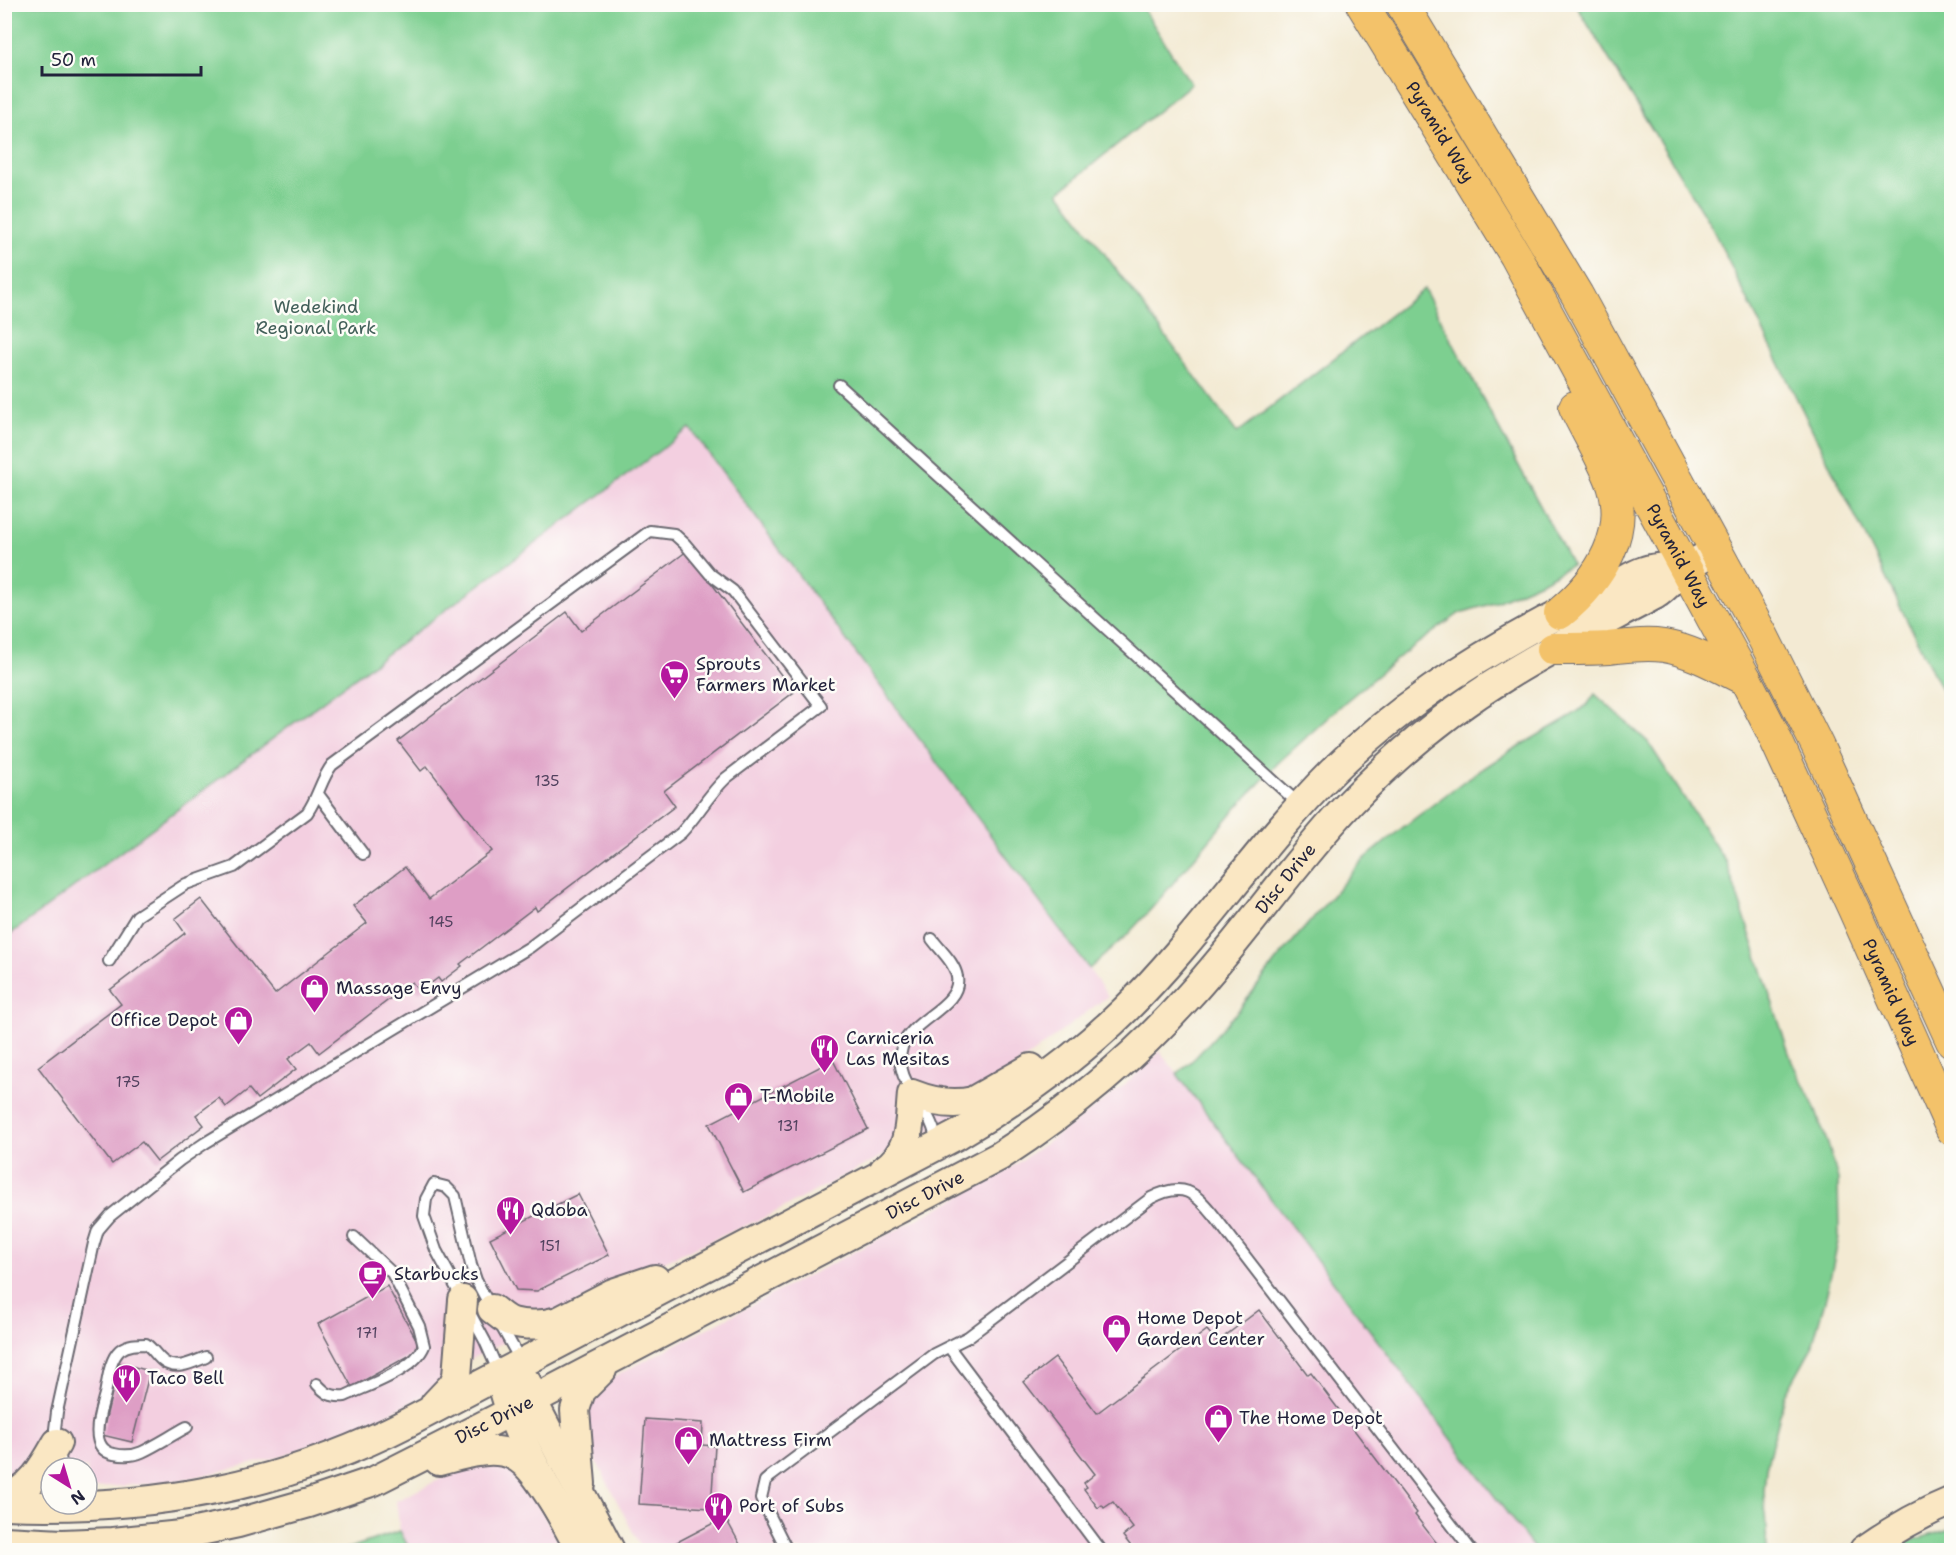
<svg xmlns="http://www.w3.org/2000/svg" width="1956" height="1555" font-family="'Shantell Sans',sans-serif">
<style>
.built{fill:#f3cfe0}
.green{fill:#7dcf90;stroke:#507866;stroke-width:1.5}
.building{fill:#de9ec5}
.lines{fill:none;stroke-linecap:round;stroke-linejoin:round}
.lane-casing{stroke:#6b6870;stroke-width:14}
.secondary-casing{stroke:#6b6870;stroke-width:32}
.primary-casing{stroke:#6b6870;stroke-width:34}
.lane{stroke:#fff;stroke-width:10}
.secondary{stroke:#fae7c3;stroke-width:28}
.primary{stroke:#f3c26a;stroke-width:32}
.labels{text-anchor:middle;stroke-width:5;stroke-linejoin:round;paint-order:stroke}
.number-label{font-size:15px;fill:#51415e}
.street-label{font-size:18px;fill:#22223b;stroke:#fdfcf7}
.park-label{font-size:18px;fill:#425f59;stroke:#fdfcf7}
.poi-label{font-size:18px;fill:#22223b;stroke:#fdfcf7;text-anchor:start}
</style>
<rect width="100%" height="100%" fill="#fdfcf7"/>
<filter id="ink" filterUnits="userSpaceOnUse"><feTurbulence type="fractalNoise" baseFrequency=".0167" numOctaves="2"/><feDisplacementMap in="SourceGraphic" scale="12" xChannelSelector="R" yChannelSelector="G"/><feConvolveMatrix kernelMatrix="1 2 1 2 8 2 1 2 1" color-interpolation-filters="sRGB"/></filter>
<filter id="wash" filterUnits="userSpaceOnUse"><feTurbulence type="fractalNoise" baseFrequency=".008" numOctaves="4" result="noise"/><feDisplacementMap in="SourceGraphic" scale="24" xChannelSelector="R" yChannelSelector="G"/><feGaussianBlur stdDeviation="1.35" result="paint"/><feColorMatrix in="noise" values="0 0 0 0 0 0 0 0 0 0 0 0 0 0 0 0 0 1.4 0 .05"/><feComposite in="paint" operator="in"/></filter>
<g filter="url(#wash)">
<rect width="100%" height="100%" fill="#f3ead3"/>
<path class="built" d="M 690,427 L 1044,906 L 1108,996 L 1024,1060 L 957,1117 L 766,1217 L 696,1247 L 614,1284 L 554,1315 L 451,1370 L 442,1386 L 371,1423 L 280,1457 L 179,1481 L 87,1489 L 87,1468 L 51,1468 L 51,1491 L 5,1489 L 5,938 Z
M 1160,1051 L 1535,1550 L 642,1550 L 588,1445 L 586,1400 L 598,1385 L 940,1207 L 1000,1175 L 1084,1116 L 1129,1081 Z
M 480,1459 L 521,1472 L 563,1550 L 411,1550 L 400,1531 L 396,1501 Z"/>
<path class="green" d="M 5,5 L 1141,5 L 1191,84 L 1059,192 L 1237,433 L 1424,289 L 1572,565 L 1541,582 L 1494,603 L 1460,613 L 1403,654 L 1345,702 L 1278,763 L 1233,812 L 1152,908 L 1127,935 L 1089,969 L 690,428 L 5,938 Z
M 1576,5 L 1951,5 L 1951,709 L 1711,226 Z
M 1595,694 L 1648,742 L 1727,864 L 1792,1062 L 1814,1106 L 1829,1147 L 1838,1179 L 1839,1237 L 1826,1297 L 1812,1347 L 1785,1395 L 1766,1468 L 1764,1491 L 1767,1550 L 1535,1550 L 1177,1074 L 1196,1057 L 1238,1011 L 1276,961 L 1362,861 L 1402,828 L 1464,781 L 1507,753 L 1571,716 L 1588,704 Z
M 1951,1529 L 1951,1550 L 1892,1550 L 1906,1542 Z
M 400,1531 L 410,1550 L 344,1550 Z"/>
<g id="blocks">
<path class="building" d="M 687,551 L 794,692 L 664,791 L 675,806 L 537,911 L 535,907 L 460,964 L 462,966 L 441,982 L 438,978 L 419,992 L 412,982 L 319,1053 L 311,1042 L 288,1059 L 296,1069 L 257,1099 L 249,1089 L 226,1107 L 219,1098 L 196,1115 L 204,1125 L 157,1161 L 142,1142 L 112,1164 L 38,1067 L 121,1004 L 110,990 L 185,933 L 175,919 L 201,899 L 275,994 L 367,923 L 353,906 L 405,867 L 429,899 L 492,851 L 427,766 L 421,771 L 398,741 L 567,612 L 581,631 Z
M 833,1060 L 868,1129 L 744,1192 L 709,1124 Z
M 578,1194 L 609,1255 L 537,1291 L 516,1290 L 490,1238 Z
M 387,1286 L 417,1341 L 416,1352 L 352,1387 L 318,1324 Z
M 1259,1310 L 1308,1375 L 1311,1373 L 1417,1513 L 1415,1515 L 1442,1550 L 1134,1550 L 1123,1536 L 1133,1528 L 1113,1502 L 1104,1508 L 1102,1505 L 1098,1508 L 1084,1489 L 1087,1487 L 1084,1483 L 1095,1474 L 1024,1382 L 1055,1358 L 1097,1413 L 1207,1330 L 1217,1342 Z
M 119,1363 L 150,1371 L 132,1442 L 102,1435 Z
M 645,1419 L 703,1423 L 702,1445 L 715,1446 L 711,1508 L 639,1504 Z
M 725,1517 L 743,1550 L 662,1550 Z"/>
</g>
</g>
<g filter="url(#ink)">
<use href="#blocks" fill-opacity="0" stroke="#6b6870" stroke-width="1.5"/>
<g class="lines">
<defs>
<path id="lane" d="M 839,385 L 1300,805
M 318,794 L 363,854
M 932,939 C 940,950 955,963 957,977 C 962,1006 911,1019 902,1047 C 891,1085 936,1108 936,1144
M 491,1308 L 476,1280 L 471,1265 L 455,1196 L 446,1187 L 434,1184 L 426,1199 L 424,1216 L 436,1250 L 485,1341 L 500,1375
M 500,1324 L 522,1363
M 949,1347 L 1101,1550
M 317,1384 C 326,1394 331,1397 345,1396 C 368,1385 414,1371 424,1346 L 419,1326 L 392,1273 L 354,1237
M 187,1427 C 172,1435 157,1445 142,1452 C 133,1456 123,1456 114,1454 C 87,1449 100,1412 105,1394 C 108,1381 109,1360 120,1350 C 128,1344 137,1344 146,1344 C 153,1349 157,1357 164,1362 C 177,1371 193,1362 206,1357
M 62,1468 L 55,1429 L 57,1412 L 94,1243 L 98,1230 L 110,1216 L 180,1160 L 205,1143 L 530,947 L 681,833 C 697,816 708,795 726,778 L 821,706 L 733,591 L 710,574 L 685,544 L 674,534 L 650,531 L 332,765 C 321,779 318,798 307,813 L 234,867 L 186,884 L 137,916 L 109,961
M 787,1550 L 761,1498 L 765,1481 L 771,1476 L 934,1354 L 968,1337 L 1151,1198 C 1183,1181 1195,1192 1215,1217 L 1471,1550"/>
<g id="secondary">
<path d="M 884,1170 C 912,1150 909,1124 912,1094 C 932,1102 952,1106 973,1101 L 1031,1068"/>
<path d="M 492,1309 C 498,1313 504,1320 512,1322 C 526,1326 545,1325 559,1321 L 613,1293 L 655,1279"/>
<path d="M 527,1383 L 532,1400 L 610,1550"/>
<path d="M 505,1394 C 520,1447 555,1501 580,1550"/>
<path d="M 435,1404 L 453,1385 L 457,1376 L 463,1300"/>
<path d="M 439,1461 C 513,1440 521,1449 560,1512"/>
<path d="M 581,1484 L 575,1410 L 581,1391 L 602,1370"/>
<path d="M 4,1498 C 31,1490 44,1466 57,1443"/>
<path d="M 4,1505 C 148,1511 280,1488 409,1422 L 959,1134 C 1019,1099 1075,1059 1125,1010 C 1200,936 1258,846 1332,772 C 1394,710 1467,663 1543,622 C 1567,610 1590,598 1614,586 C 1624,581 1634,574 1644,571 C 1656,566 1673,568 1686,567"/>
<path id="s1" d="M 4,1541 L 62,1544 L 113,1542 L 181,1535 L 238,1523 L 309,1503 L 374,1481 L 510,1412 L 1000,1156 C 1069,1111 1133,1059 1188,997 C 1245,935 1292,864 1350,803 C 1397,754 1450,710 1508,675 C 1556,645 1606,621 1655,595 C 1667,588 1675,575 1687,567 C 1696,561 1706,556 1716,551"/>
<path d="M 1864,1550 C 1891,1531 1920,1514 1952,1501"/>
</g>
<g id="primary">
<path id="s2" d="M 1362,4 L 1516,256 L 1746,680 L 1770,727 L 1854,909 L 1952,1129"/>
<path d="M 1402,4 L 1577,295 L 1763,637 L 1817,745 L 1952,1041"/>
<path d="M 1560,613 C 1600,580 1633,530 1610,477 C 1600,453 1586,430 1575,407"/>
<path d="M 1553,649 C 1571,649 1590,649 1609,648 C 1628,646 1645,643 1664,646 C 1693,651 1720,667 1746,680"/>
</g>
</defs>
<use href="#lane" class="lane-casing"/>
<use href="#secondary" class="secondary-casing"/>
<use href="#primary" class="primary-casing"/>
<use href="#lane" class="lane"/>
<use href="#secondary" class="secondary"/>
<use href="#primary" class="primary"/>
</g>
</g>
<defs>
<symbol id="supermarket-pin" viewBox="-11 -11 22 30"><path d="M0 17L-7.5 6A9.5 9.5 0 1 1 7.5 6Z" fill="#b5179e" stroke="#fdfcf7"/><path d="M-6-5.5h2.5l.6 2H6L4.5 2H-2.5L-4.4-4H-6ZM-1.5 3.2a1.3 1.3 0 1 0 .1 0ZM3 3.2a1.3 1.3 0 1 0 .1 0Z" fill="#fff"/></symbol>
<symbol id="shop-pin" viewBox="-11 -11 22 30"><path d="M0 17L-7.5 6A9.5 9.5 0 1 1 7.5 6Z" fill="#b5179e" stroke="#fdfcf7"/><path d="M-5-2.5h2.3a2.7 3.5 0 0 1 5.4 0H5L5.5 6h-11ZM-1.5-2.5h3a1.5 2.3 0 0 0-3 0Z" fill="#fff"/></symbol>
<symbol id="restaurant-pin" viewBox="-11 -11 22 30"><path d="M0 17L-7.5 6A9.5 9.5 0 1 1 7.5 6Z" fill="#b5179e" stroke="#fdfcf7"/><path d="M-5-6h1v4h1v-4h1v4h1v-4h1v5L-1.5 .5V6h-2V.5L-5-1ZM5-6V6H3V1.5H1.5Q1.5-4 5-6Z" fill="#fff"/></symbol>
<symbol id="cafe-pin" viewBox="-11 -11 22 30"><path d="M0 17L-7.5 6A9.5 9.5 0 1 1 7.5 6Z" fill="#b5179e" stroke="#fdfcf7"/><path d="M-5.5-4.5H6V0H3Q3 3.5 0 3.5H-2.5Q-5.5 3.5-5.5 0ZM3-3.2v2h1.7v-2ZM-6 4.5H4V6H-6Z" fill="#fff"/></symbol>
</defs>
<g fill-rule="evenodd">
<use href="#supermarket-pin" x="658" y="658" width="33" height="45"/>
<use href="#shop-pin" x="298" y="972" width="33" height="45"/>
<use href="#shop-pin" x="222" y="1004" width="33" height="45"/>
<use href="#restaurant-pin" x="808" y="1032" width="33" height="45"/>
<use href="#shop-pin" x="722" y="1080" width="33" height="45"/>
<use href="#restaurant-pin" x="494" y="1194" width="33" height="45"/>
<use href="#cafe-pin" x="356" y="1258" width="33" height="45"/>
<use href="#shop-pin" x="1100" y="1312" width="33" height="45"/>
<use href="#restaurant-pin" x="110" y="1362" width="33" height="45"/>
<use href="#shop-pin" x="1202" y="1402" width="33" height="45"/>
<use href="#shop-pin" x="672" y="1424" width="33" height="45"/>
<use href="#restaurant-pin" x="702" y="1490" width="33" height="45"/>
</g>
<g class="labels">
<g class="number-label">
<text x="547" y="786">135</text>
<text x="441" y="927">145</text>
<text x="128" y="1087">175</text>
<text x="788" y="1131">131</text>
<text x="550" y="1251">151</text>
<text x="367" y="1338">171</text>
</g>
<g class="street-label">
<text dy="6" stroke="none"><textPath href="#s2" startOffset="150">Pyramid Way</textPath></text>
<text dy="6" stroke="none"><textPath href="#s2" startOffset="636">Pyramid Way</textPath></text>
<text dy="6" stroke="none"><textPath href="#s1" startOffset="1484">Disc Drive</textPath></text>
<text dy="6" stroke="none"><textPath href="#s2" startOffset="1122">Pyramid Way</textPath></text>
<text dy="6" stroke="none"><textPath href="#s1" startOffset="999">Disc Drive</textPath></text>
<text dy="6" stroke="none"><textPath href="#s1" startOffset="513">Disc Drive</textPath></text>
</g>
<g class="park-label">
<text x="316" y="313">Wedekind<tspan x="316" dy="21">Regional Park</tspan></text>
</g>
<g class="poi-label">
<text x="696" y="670">Sprouts<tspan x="696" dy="21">Farmers Market</tspan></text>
<text x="336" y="994">Massage Envy</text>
<text x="218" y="1026" text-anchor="end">Office Depot</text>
<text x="846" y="1044">Carniceria<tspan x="846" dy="21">Las Mesitas</tspan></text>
<text x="760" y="1102">T-Mobile</text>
<text x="531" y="1216">Qdoba</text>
<text x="394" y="1280">Starbucks</text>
<text x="1137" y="1324">Home Depot<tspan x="1137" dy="21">Garden Center</tspan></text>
<text x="147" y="1384">Taco Bell</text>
<text x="1239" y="1424">The Home Depot</text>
<text x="709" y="1446">Mattress Firm</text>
<text x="739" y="1512">Port of Subs</text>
</g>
</g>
<rect width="1956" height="1555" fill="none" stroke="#fdfcf7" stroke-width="24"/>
<g transform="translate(69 1486) rotate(143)"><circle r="28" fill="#fdfcf7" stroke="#a5a5ac" stroke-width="1.5"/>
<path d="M0-4.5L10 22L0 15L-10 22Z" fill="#b5179e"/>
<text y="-9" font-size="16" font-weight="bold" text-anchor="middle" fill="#22223b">N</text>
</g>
<path d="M42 66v9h159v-9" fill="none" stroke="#22223b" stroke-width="3"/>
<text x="51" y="66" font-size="18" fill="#22223b" stroke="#fdfcf7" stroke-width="4.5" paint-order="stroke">50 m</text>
</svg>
